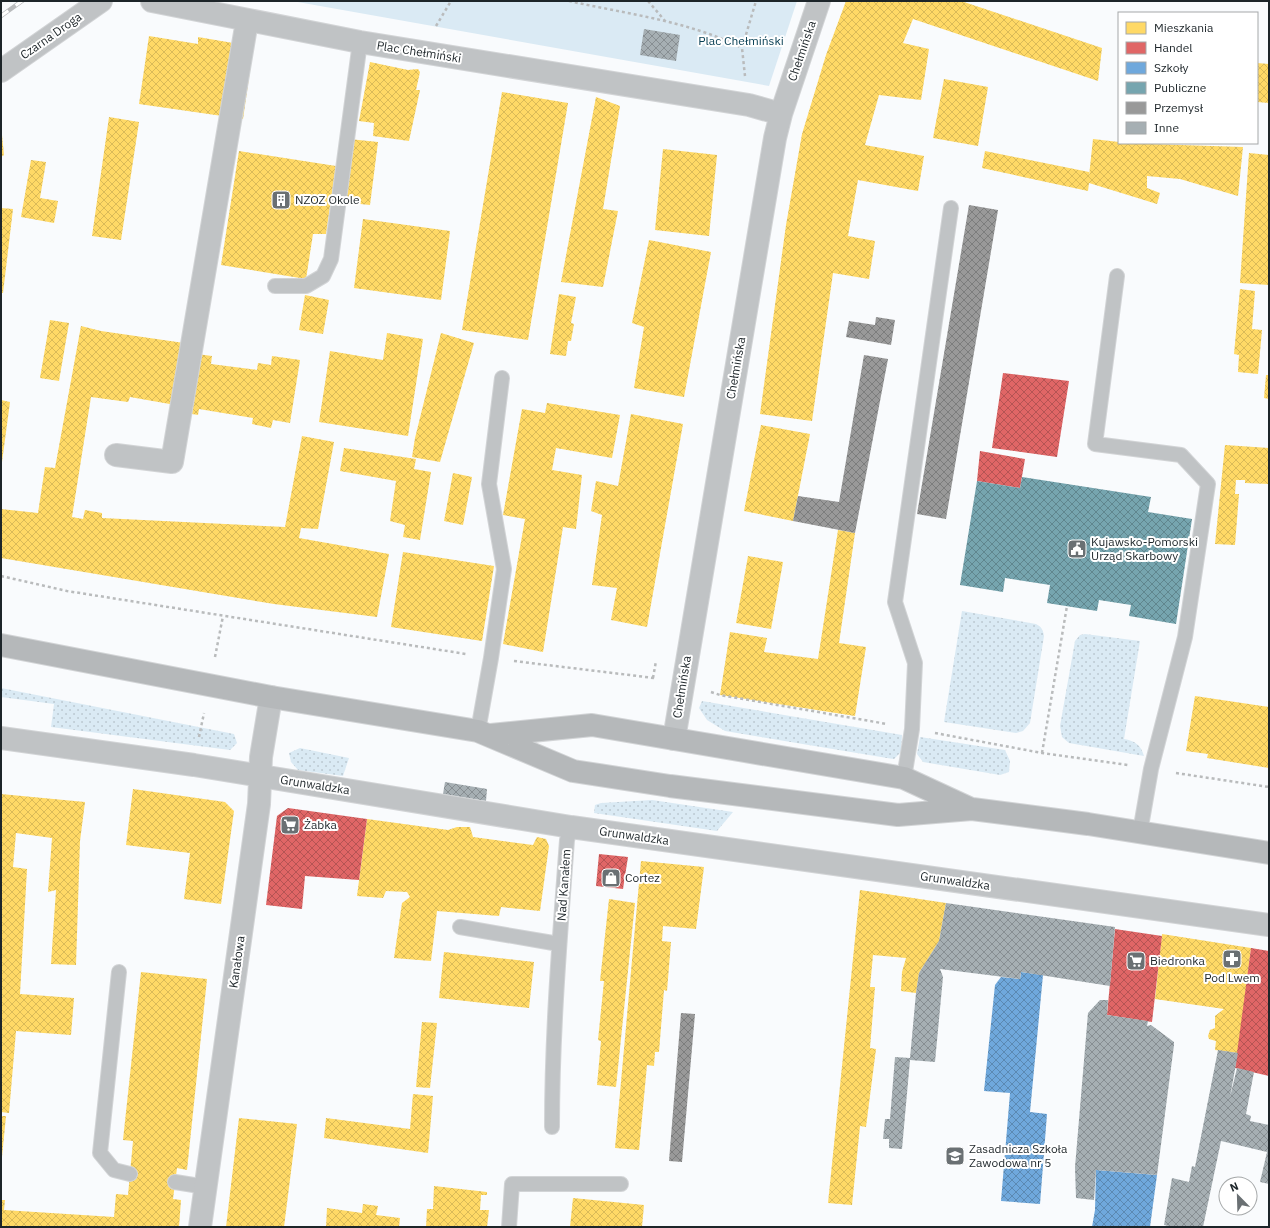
<svg xmlns="http://www.w3.org/2000/svg" width="1270" height="1228" font-family="'IBM Plex Sans',sans-serif">
<style>
.grass{fill:url(#grass-dots)}
.park{fill:#daeaf4}
.homes{fill:url(#homes-cross-hatch)}
.shops{fill:url(#shops-cross-hatch)}
.schools{fill:url(#schools-cross-hatch)}
.public{fill:url(#public-cross-hatch)}
.industry{fill:url(#industry-cross-hatch)}
.building{fill:url(#building-cross-hatch)}
.lines{fill:none;stroke-linecap:round;stroke-linejoin:round}
.service-casing{stroke:#d2d4d6;stroke-width:16}
.minor-casing{stroke:#d2d4d6;stroke-width:24}
.secondary-casing{stroke:#d2d4d6;stroke-width:24}
.path{stroke:#b9bbbc;stroke-width:2.5;stroke-dasharray:3 3;stroke-linecap:butt}
.service{stroke:#c0c3c5;stroke-width:14}
.minor{stroke:#c0c3c5;stroke-width:22}
.secondary{stroke:#b5b8ba;stroke-width:22}
.rail-casing{stroke:#b9bbbd;stroke-width:4.5}
.rail{stroke:#fff;stroke-width:3;stroke-dasharray:9;stroke-linecap:butt}
.labels{text-anchor:middle;stroke-width:4;stroke-linejoin:round;paint-order:stroke}
.street-label{font-size:12px;fill:#1d2529;stroke:#fff}
.park-label{font-size:12px;fill:#094055;stroke:#fff}
.poi-label{font-size:12px;fill:#1d2529;stroke:#fff;text-anchor:start}
</style>
<defs>
<pattern id="grass-dots" width="8" height="8" patternUnits="userSpaceOnUse"><rect width="8" height="8" fill="#daeaf4"/><path d="M2 2h.1M6 6h.1" fill="none" stroke="#bbc9d1" stroke-width="1.8" stroke-linecap="round"/></pattern>
<pattern id="homes-cross-hatch" width="8" height="8" patternUnits="userSpaceOnUse"><rect width="8" height="8" fill="#ffd966"/><path d="M0 0l8 8M0 8l8-8" fill="none" stroke="#daba58"/></pattern>
<pattern id="shops-cross-hatch" width="8" height="8" patternUnits="userSpaceOnUse"><rect width="8" height="8" fill="#e06666"/><path d="M0 0l8 8M0 8l8-8" fill="none" stroke="#b55454"/></pattern>
<pattern id="schools-cross-hatch" width="8" height="8" patternUnits="userSpaceOnUse"><rect width="8" height="8" fill="#6fa8dc"/><path d="M0 0l8 8M0 8l8-8" fill="none" stroke="#5b89b2"/></pattern>
<pattern id="public-cross-hatch" width="8" height="8" patternUnits="userSpaceOnUse"><rect width="8" height="8" fill="#76a5af"/><path d="M0 0l8 8M0 8l8-8" fill="none" stroke="#60868e"/></pattern>
<pattern id="industry-cross-hatch" width="8" height="8" patternUnits="userSpaceOnUse"><rect width="8" height="8" fill="#999"/><path d="M0 0l8 8M0 8l8-8" fill="none" stroke="#7c7d7d"/></pattern>
<pattern id="building-cross-hatch" width="8" height="8" patternUnits="userSpaceOnUse"><rect width="8" height="8" fill="#a6afb3"/><path d="M0 0l8 8M0 8l8-8" fill="none" stroke="#878e92"/></pattern>
</defs>
<rect width="100%" height="100%" fill="#f9fbfd"/>
<path class="grass" d="M 962,611 L 1036,624 C 1042,627 1043,630 1044,636 L 1030,723 L 1023,731 L 1016,733 L 944,722 Z
M 1085,634 L 1140,641 L 1124,739 C 1135,741 1141,745 1144,756 L 1069,743 L 1062,737 L 1060,726 L 1075,641 L 1080,635 Z
M 1,688 L 234,734 L 237,743 L 230,750 L 51,727 L 54,704 L 1,697 Z
M 702,701 L 902,735 L 901,752 L 894,759 L 887,758 L 725,731 L 707,720 L 699,708 Z
M 920,737 L 1005,750 L 1010,761 L 1009,772 L 1000,775 L 923,762 L 917,754 Z
M 300,748 L 349,758 L 343,776 L 298,770 L 291,762 L 289,753 Z
M 652,800 L 733,812 L 717,831 L 594,813 L 595,805 L 601,803 Z"/>
<path class="park" d="M 292,1 L 797,1 L 769,86 Z"/>
<path class="homes" d="M 846,1 L 961,1 L 1102,48 L 1098,81 L 913,19 L 903,43 L 929,49 L 921,100 L 879,95 L 865,145 L 924,156 L 918,191 L 858,180 L 848,236 L 875,241 L 869,279 L 833,273 L 812,421 L 760,414 L 786,225 L 802,134 L 826,55 Z
M 149,36 L 198,44 L 198,37 L 233,43 L 229,60 L 251,64 L 243,119 L 139,104 Z
M 370,62 L 408,70 L 418,69 L 420,72 L 416,90 L 420,90 L 409,141 L 373,136 L 374,123 L 359,121 Z
M 1257,63 L 1269,64 L 1269,103 L 1257,102 Z
M 944,79 L 988,87 L 978,146 L 933,138 Z
M 502,92 L 568,103 L 528,340 L 462,330 Z
M 596,97 L 620,106 L 603,209 L 618,211 L 603,287 L 561,282 Z
M 109,117 L 139,122 L 121,240 L 92,236 Z
M 1,125 L 4,155 L 1,157 Z
M 349,139 L 378,142 L 370,205 L 341,202 Z
M 1093,139 L 1119,142 L 1119,143 L 1243,147 L 1238,196 L 1180,179 L 1147,176 L 1147,188 L 1160,193 L 1157,204 L 1089,183 L 1088,191 L 982,168 L 985,151 L 1089,172 L 1089,176 Z
M 663,149 L 717,155 L 709,236 L 655,230 Z
M 239,151 L 336,166 L 326,234 L 313,234 L 306,279 L 221,265 Z
M 1249,153 L 1269,155 L 1269,285 L 1240,283 Z
M 31,160 L 46,162 L 40,198 L 58,201 L 54,223 L 21,217 Z
M 1,208 L 13,209 L 3,293 L 1,293 Z
M 363,219 L 450,231 L 441,300 L 354,288 Z
M 649,240 L 711,252 L 684,397 L 634,388 L 644,327 L 632,323 Z
M 1240,289 L 1255,291 L 1252,329 L 1262,330 L 1258,374 L 1238,372 L 1239,355 L 1234,354 Z
M 559,294 L 576,297 L 571,323 L 574,324 L 571,341 L 568,341 L 566,356 L 550,354 Z
M 305,295 L 329,300 L 323,334 L 299,330 Z
M 50,320 L 69,323 L 59,381 L 40,378 Z
M 81,326 L 101,331 L 198,345 L 197,354 L 212,356 L 211,364 L 257,370 L 258,363 L 271,365 L 272,356 L 300,360 L 290,423 L 273,420 L 271,428 L 252,424 L 253,418 L 199,409 L 198,415 L 180,412 L 181,406 L 130,397 L 128,402 L 91,397 L 72,517 L 83,519 L 85,510 L 102,513 L 102,518 L 285,527 L 302,436 L 334,442 L 318,529 L 301,528 L 299,538 L 389,554 L 377,617 L 274,604 L 1,558 L 1,509 L 38,513 L 45,467 L 55,468 Z
M 387,333 L 423,339 L 408,436 L 319,422 L 330,351 L 383,360 Z
M 441,333 L 474,343 L 440,462 L 412,457 L 415,438 Z
M 1266,375 L 1269,375 L 1269,399 L 1264,398 Z
M 1,400 L 10,402 L 2,462 L 1,461 Z
M 547,403 L 620,415 L 612,458 L 556,448 L 552,470 L 582,475 L 576,529 L 563,527 L 543,652 L 503,644 L 525,519 L 503,515 L 522,409 L 545,413 Z
M 631,414 L 683,424 L 647,627 L 611,620 L 617,588 L 592,585 L 602,515 L 591,511 L 596,481 L 618,486 Z
M 761,425 L 810,434 L 793,521 L 744,511 Z
M 1225,445 L 1269,448 L 1269,484 L 1245,483 L 1245,480 L 1236,480 L 1235,494 L 1239,494 L 1235,545 L 1215,544 Z
M 344,448 L 416,459 L 414,469 L 431,472 L 420,540 L 403,537 L 405,525 L 390,521 L 396,481 L 340,471 Z
M 453,473 L 472,477 L 463,525 L 444,521 Z
M 838,530 L 855,533 L 839,643 L 866,647 L 855,716 L 720,695 L 730,632 L 767,638 L 764,652 L 818,659 Z
M 403,552 L 494,566 L 482,641 L 391,627 Z
M 748,556 L 783,562 L 771,629 L 736,623 Z
M 1195,696 L 1269,707 L 1269,768 L 1207,758 L 1208,754 L 1186,751 Z
M 133,789 L 225,802 L 234,811 L 221,904 L 184,899 L 190,853 L 126,845 Z
M 1,794 L 85,802 L 80,841 L 76,965 L 51,964 L 56,890 L 48,892 L 52,838 L 16,833 L 13,867 L 27,869 L 20,994 L 74,998 L 71,1035 L 16,1031 L 9,1113 L 1,1112 Z
M 367,819 L 448,830 L 457,827 L 470,827 L 473,837 L 533,845 L 537,837 L 546,839 L 549,846 L 540,911 L 501,907 L 499,916 L 437,911 L 431,961 L 394,958 L 402,903 L 410,897 L 407,892 L 386,891 L 383,898 L 357,896 Z
M 641,861 L 704,867 L 696,929 L 663,926 L 662,941 L 671,942 L 667,991 L 664,990 L 659,1052 L 655,1052 L 654,1066 L 647,1065 L 639,1150 L 615,1148 Z
M 860,890 L 946,903 L 939,941 L 919,973 L 916,993 L 901,991 L 902,972 L 906,958 L 873,955 L 870,987 L 875,987 L 870,1048 L 876,1049 L 866,1127 L 860,1126 L 852,1205 L 828,1203 Z
M 609,899 L 635,903 L 616,1087 L 597,1085 L 601,1041 L 598,1040 L 604,981 L 600,981 Z
M 1162,934 L 1251,948 L 1238,1053 L 1215,1050 L 1216,1041 L 1209,1039 L 1208,1036 L 1210,1030 L 1215,1028 L 1215,1016 L 1224,1009 L 1155,999 Z
M 444,952 L 534,962 L 529,1008 L 439,998 Z
M 141,972 L 207,979 L 187,1170 L 177,1168 L 173,1199 L 181,1200 L 179,1227 L 1,1227 L 1,1200 L 5,1200 L 4,1210 L 114,1217 L 116,1194 L 128,1195 L 133,1141 L 123,1140 Z
M 422,1022 L 437,1023 L 430,1088 L 416,1087 Z
M 413,1094 L 433,1096 L 428,1153 L 324,1138 L 326,1118 L 410,1129 Z
M 1,1116 L 6,1116 L 2,1157 L 1,1157 Z
M 239,1118 L 297,1124 L 284,1227 L 226,1227 Z
M 434,1186 L 487,1192 L 487,1195 L 481,1195 L 480,1210 L 489,1210 L 487,1227 L 426,1227 L 427,1209 L 433,1209 Z
M 573,1198 L 644,1205 L 642,1227 L 570,1227 Z
M 363,1204 L 378,1206 L 376,1215 L 400,1218 L 399,1227 L 326,1227 L 327,1208 L 362,1213 Z"/>
<path class="shops" d="M 1003,373 L 1069,381 L 1057,457 L 992,448 Z
M 980,451 L 1025,459 L 1020,488 L 977,481 Z
M 288,808 L 367,819 L 359,880 L 305,876 L 302,909 L 266,905 L 277,816 Z
M 599,854 L 628,857 L 623,889 L 596,886 Z
M 1115,929 L 1162,936 L 1152,1022 L 1107,1015 Z
M 1251,948 L 1269,951 L 1269,1076 L 1235,1068 Z"/>
<path class="schools" d="M 1021,972 L 1043,975 L 1030,1112 L 1047,1114 L 1040,1204 L 1001,1201 L 1010,1093 L 984,1091 L 995,985 L 1001,977 L 1020,979 Z
M 1096,1170 L 1157,1175 L 1150,1227 L 1092,1227 L 1095,1210 Z"/>
<path class="public" d="M 1022,477 L 1151,497 L 1148,512 L 1192,519 L 1176,624 L 1129,616 L 1131,605 L 1099,600 L 1097,611 L 1047,603 L 1050,585 L 1005,578 L 1003,592 L 960,585 L 977,481 L 1020,488 Z"/>
<path class="industry" d="M 969,205 L 998,210 L 946,519 L 917,514 Z
M 876,317 L 895,320 L 891,345 L 846,337 L 849,321 L 875,325 Z
M 864,355 L 888,359 L 855,533 L 793,521 L 798,496 L 839,502 Z
M 681,1013 L 695,1014 L 682,1162 L 669,1161 Z"/>
<path class="building" d="M 644,29 L 680,35 L 676,61 L 640,55 Z
M 445,782 L 487,789 L 486,801 L 443,794 Z
M 946,903 L 1115,927 L 1110,986 L 1021,972 L 1020,979 L 940,969 L 943,977 L 935,1062 L 910,1060 L 902,1149 L 889,1148 L 889,1139 L 883,1139 L 885,1119 L 890,1119 L 895,1057 L 910,1058 L 916,993 L 919,973 L 939,941 Z
M 1100,1000 L 1108,1000 L 1107,1015 L 1148,1021 L 1147,1026 L 1151,1025 L 1174,1042 L 1174,1045 L 1157,1175 L 1096,1170 L 1094,1200 L 1076,1198 L 1075,1167 L 1088,1013 Z
M 1218,1050 L 1238,1053 L 1230,1097 L 1237,1068 L 1254,1072 L 1246,1114 L 1251,1116 L 1250,1121 L 1269,1125 L 1269,1184 L 1260,1182 L 1267,1152 L 1221,1141 L 1203,1227 L 1173,1227 L 1164,1225 L 1172,1178 L 1189,1182 L 1192,1166 L 1195,1167 Z"/>
<g class="lines">
<defs>
<path id="service" d="M 1117,276 L 1095,444 L 1181,455 L 1208,484 L 1185,637 L 1151,769 L 1140,832
M 275,286 L 306,286 L 323,276 L 331,259 L 360,42
M 478,731 L 491,658 L 504,569 L 489,484 L 502,378
M 904,778 L 912,729 L 915,663 L 895,602 L 951,208
M 460,927 L 559,944
M 119,972 L 100,1153 L 114,1170 L 130,1174
M 552,1127 C 552,1031 560,936 567,840 L 571,827
M 175,1182 L 206,1187
M 509,1227 L 512,1184 L 621,1184"/>
<path id="minor" d="M 152,1 L 360,42 L 749,105 L 781,114
M 1,71 L 101,1
M 116,455 L 172,462 L 247,21
M 1,738 L 194,765 L 571,827 L 1269,925
M 674,739 L 775,138 L 781,114 L 819,1
M 200,1227 L 259,804 L 261,757 L 271,697"/>
<path id="secondary" d="M 1,645 L 271,697 L 478,731 L 573,771 L 670,786 L 898,815 L 972,809 L 1088,824 L 1269,853
M 491,735 L 592,725 L 904,778 L 971,809"/>
</defs>
<use href="#service" class="service-casing"/>
<use href="#minor" class="minor-casing"/>
<use href="#secondary" class="secondary-casing"/>
<path class="path" d="M 569,1 C 627,14 689,21 742,48
M 648,1 L 666,22
M 436,26 L 451,1
M 745,76 L 742,48 L 756,1
M 1,576 L 67,591 L 466,654
M 215,657 L 223,616
M 514,661 L 654,678
M 653,678 L 656,661
M 711,692 L 720,695 L 887,724
M 935,733 L 1042,753 L 1128,765
M 199,737 L 204,713
M 1042,753 L 1067,606
M 1176,773 L 1269,787"/>
<use href="#service" class="service"/>
<use href="#minor" class="minor"/>
<use href="#secondary" class="secondary"/>
<defs>
<path id="rail" d="M 1,16 L 22,1"/>
</defs>
<use href="#rail" class="rail-casing"/>
<use href="#rail" class="rail"/>
</g>
<defs>
<symbol id="building-square" viewBox="-11 -11 22 22"><rect x="-9" y="-9" width="18" height="18" rx="4" fill="#6a7073" stroke="#fff"/><path d="M-4-6H4V6H1V3H-1V6H-4ZM-2.5-4.3h1.7v1.8h-1.7ZM.8-4.3h1.7v1.8H.8ZM-2.5-1h1.7V.8h-1.7ZM.8-1h1.7V.8H.8Z" fill="#fff"/></symbol>
<symbol id="civic-square" viewBox="-11 -11 22 22"><rect x="-9" y="-9" width="18" height="18" rx="4" fill="#6a7073" stroke="#fff"/><path d="M-.6-6.5H3V-4.5H.6V-3L4-1V1h2V6H-6V1h2V-1L-.6-3ZM-1.2 2.5V6h2.4V2.5Z" fill="#fff"/></symbol>
<symbol id="supermarket-square" viewBox="-11 -11 22 22"><rect x="-9" y="-9" width="18" height="18" rx="4" fill="#6a7073" stroke="#fff"/><path d="M-6-5.5h2.5l.6 2H6L4.5 2H-2.5L-4.4-4H-6ZM-1.5 3.2a1.3 1.3 0 1 0 .1 0ZM3 3.2a1.3 1.3 0 1 0 .1 0Z" fill="#fff"/></symbol>
<symbol id="shop-square" viewBox="-11 -11 22 22"><rect x="-9" y="-9" width="18" height="18" rx="4" fill="#6a7073" stroke="#fff"/><path d="M-5-2.5h2.3a2.7 3.5 0 0 1 5.4 0H5L5.5 6h-11ZM-1.5-2.5h3a1.5 2.3 0 0 0-3 0Z" fill="#fff"/></symbol>
<symbol id="pharmacy-square" viewBox="-11 -11 22 22"><rect x="-9" y="-9" width="18" height="18" rx="4" fill="#6a7073" stroke="#fff"/><path d="M-2-6h4v4h4v4h-4v4h-4v-4h-4v-4h4Z" fill="#fff"/></symbol>
<symbol id="university-square" viewBox="-11 -11 22 22"><rect x="-9" y="-9" width="18" height="18" rx="4" fill="#6a7073" stroke="#fff"/><path d="M0-5L7-2L0 1L-7-2ZM-4 1L0 2.5L4 1V4Q0 6-4 4Z" fill="#fff"/></symbol>
</defs>
<g fill-rule="evenodd">
<use href="#building-square" x="270" y="189" width="22" height="22"/>
<use href="#civic-square" x="1066" y="538" width="22" height="22"/>
<use href="#supermarket-square" x="279" y="814" width="22" height="22"/>
<use href="#shop-square" x="600" y="867" width="22" height="22"/>
<use href="#pharmacy-square" x="1221" y="948" width="22" height="22"/>
<use href="#supermarket-square" x="1125" y="950" width="22" height="22"/>
<use href="#university-square" x="944" y="1145" width="22" height="22"/>
</g>
<g class="labels">
<g class="street-label">
<text transform="translate(51 36) rotate(-35)" y="4">Czarna Droga</text>
<text transform="translate(802 51) rotate(-71)" y="4">Chełmińska</text>
<text transform="translate(419 52) rotate(9)" y="4">Plac Chełmiński</text>
<text transform="translate(736 368) rotate(-80)" y="4">Chełmińska</text>
<text transform="translate(682 687) rotate(-81)" y="4">Chełmińska</text>
<text transform="translate(315 785) rotate(9)" y="4">Grunwaldzka</text>
<text transform="translate(634 836) rotate(8)" y="4">Grunwaldzka</text>
<text transform="translate(955 881) rotate(8)" y="4">Grunwaldzka</text>
<text transform="translate(564 885) rotate(-86)" y="4">Nad Kanałem</text>
<text transform="translate(237 962) rotate(-82)" y="4">Kanałowa</text>
</g>
<g class="park-label">
<text x="741" y="45">Plac Chełmiński</text>
</g>
<g class="poi-label">
<text x="295" y="204">NZOZ Okole</text>
<text x="1091" y="546">Kujawsko-Pomorski<tspan x="1091" dy="14">Urząd Skarbowy</tspan></text>
<text x="304" y="829">Żabka</text>
<text x="625" y="882">Cortez</text>
<text x="1150" y="965">Biedronka</text>
<text x="1232" y="982" text-anchor="middle">Pod Lwem</text>
<text x="969" y="1153">Zasadnicza Szkoła<tspan x="969" dy="14">Zawodowa nr 5</tspan></text>
</g>
</g>
<rect width="1270" height="1228" fill="none" stroke="#1d2529" stroke-width="4"/>
<rect x="1118" y="12" width="140" height="132" fill="#ffffff" stroke="#a5a8a9"/>
<rect x="1126" y="22" width="20" height="12" fill="#ffd966" stroke="#a5a8a9"/>
<text x="1154" y="32" font-size="12" fill="#1d2529">Mieszkania</text>
<rect x="1126" y="42" width="20" height="12" fill="#e06666" stroke="#a5a8a9"/>
<text x="1154" y="52" font-size="12" fill="#1d2529">Handel</text>
<rect x="1126" y="62" width="20" height="12" fill="#6fa8dc" stroke="#a5a8a9"/>
<text x="1154" y="72" font-size="12" fill="#1d2529">Szkoły</text>
<rect x="1126" y="82" width="20" height="12" fill="#76a5af" stroke="#a5a8a9"/>
<text x="1154" y="92" font-size="12" fill="#1d2529">Publiczne</text>
<rect x="1126" y="102" width="20" height="12" fill="#999999" stroke="#a5a8a9"/>
<text x="1154" y="112" font-size="12" fill="#1d2529">Przemysł</text>
<rect x="1126" y="122" width="20" height="12" fill="#a6afb3" stroke="#a5a8a9"/>
<text x="1154" y="132" font-size="12" fill="#1d2529">Inne</text>
<g transform="translate(1238 1196) rotate(337)"><circle r="19" fill="#ffffff" stroke="#a5a8a9"/>
<path d="M0-3L7 15L0 10L-7 15Z" fill="#6a7073"/>
<text y="-6" font-size="11" font-weight="bold" text-anchor="middle" fill="#1d2529">N</text>
</g>
</svg>
